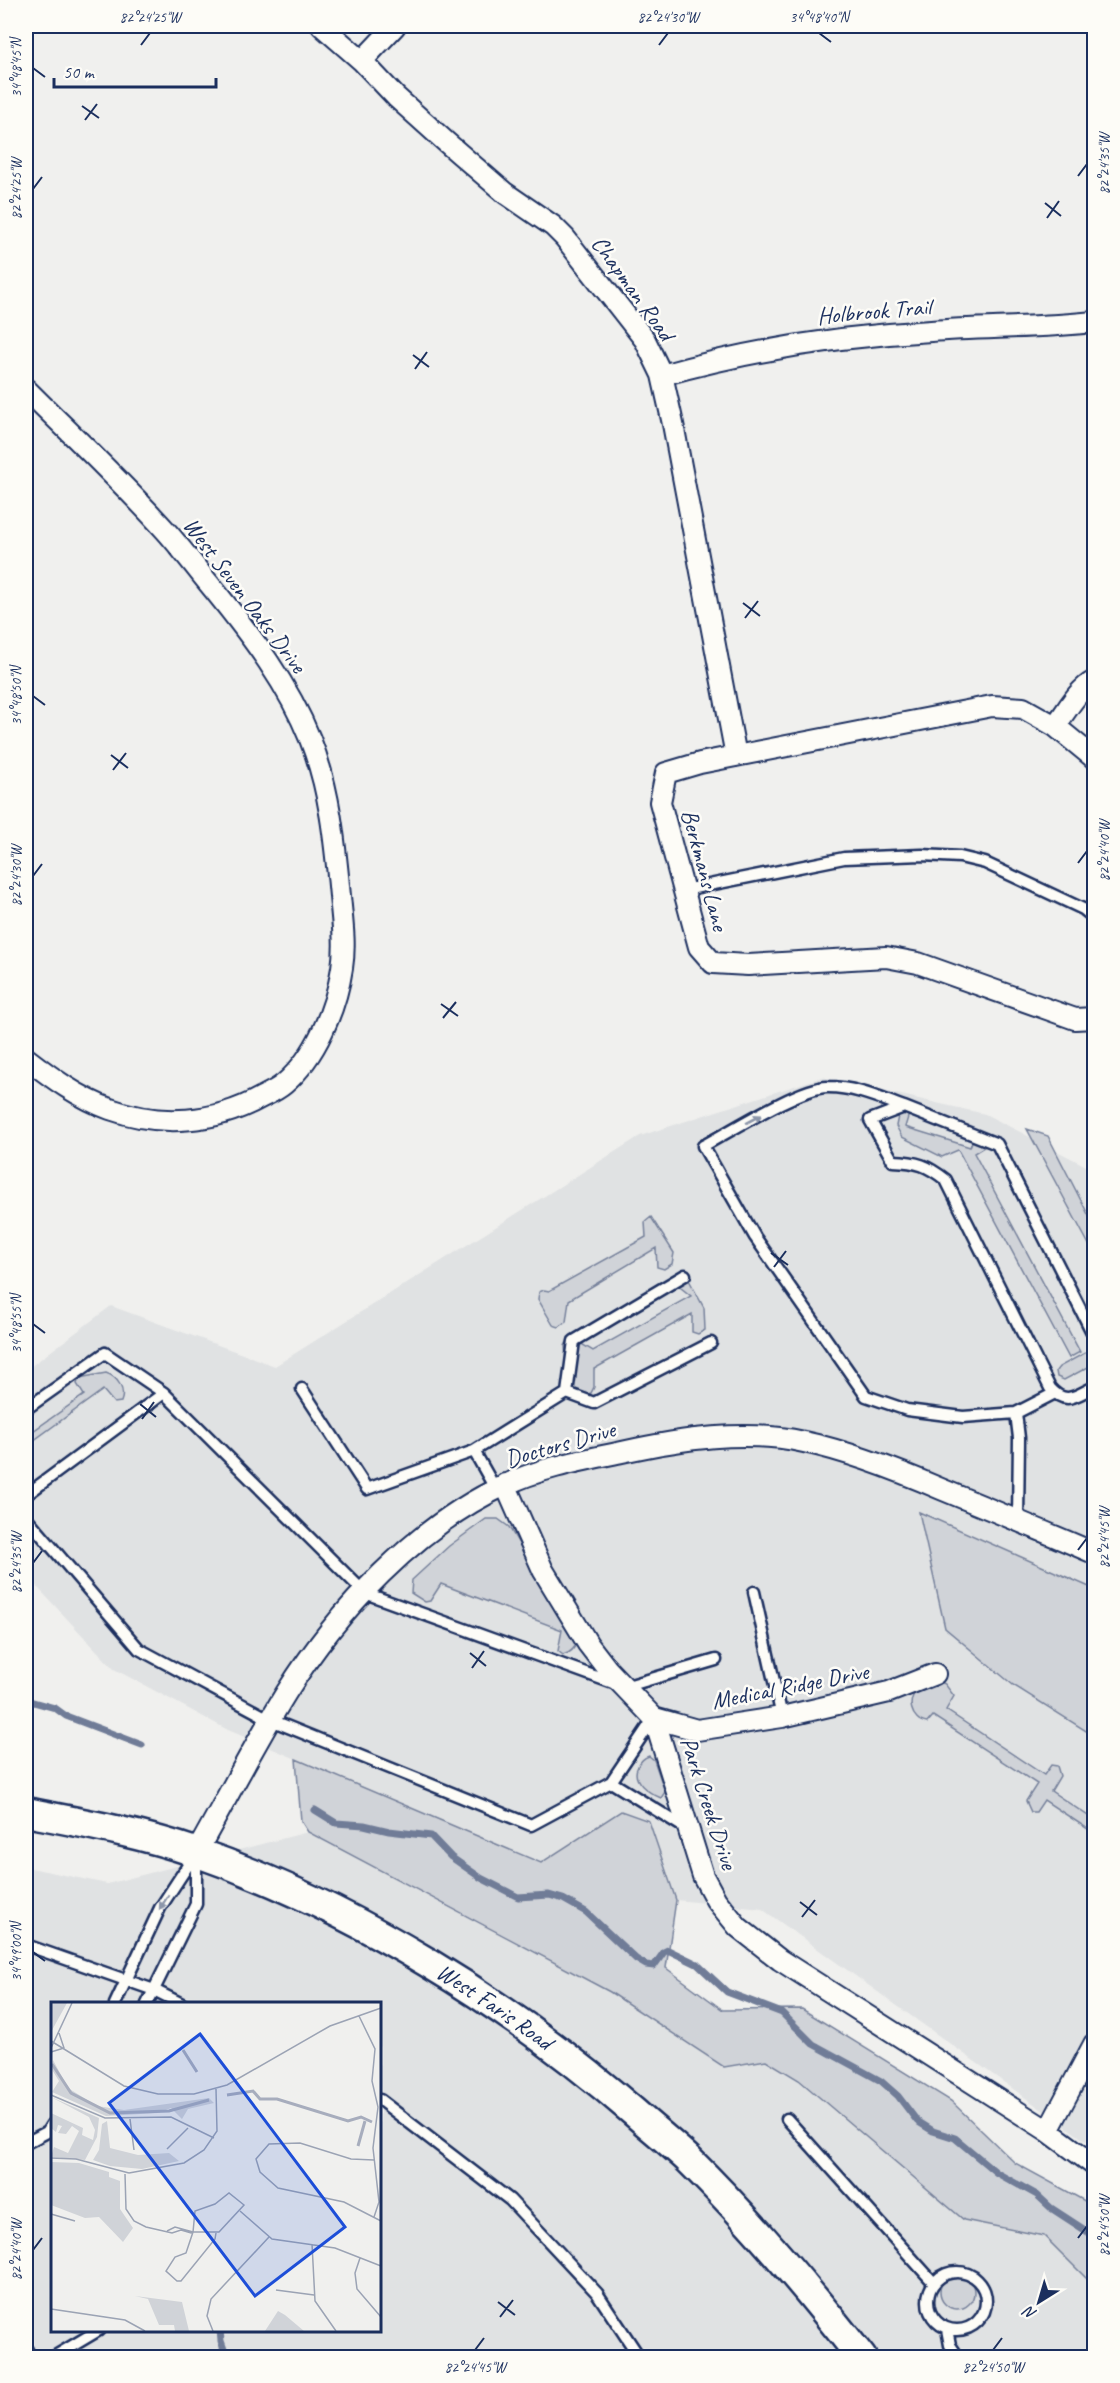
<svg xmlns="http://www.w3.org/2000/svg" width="1120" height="2383" font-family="Caveat,sans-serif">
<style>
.built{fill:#e0e2e3;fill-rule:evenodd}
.green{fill:#d0d3d8;stroke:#76819b;stroke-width:1.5}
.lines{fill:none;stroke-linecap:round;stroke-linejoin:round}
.stream{stroke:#6f7b97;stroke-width:7}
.lane-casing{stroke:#1b2f5e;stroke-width:15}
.street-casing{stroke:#1b2f5e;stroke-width:24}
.secondary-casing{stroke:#1b2f5e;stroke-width:33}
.lane{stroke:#fdfcf7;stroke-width:10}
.street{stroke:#fdfcf7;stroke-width:20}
.secondary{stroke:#fdfcf7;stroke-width:28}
.oneway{fill:#8c96aa}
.ticks{fill:none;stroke:#1b2f5e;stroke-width:2}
.labels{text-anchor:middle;stroke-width:5;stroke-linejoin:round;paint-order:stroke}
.street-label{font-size:24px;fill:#1b2f5e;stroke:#fdfcf7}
.inset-river{fill:none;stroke:#a7adbd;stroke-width:3}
.inset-road{fill:none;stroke:#9ba3b4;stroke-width:1.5}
.view{fill:#1d4ed8;fill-opacity:0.15;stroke:#1d4ed8;stroke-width:3}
.inset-edge{fill:none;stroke:#1b2f5e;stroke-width:3}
.neatline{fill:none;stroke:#1b2f5e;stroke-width:2}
.ticks-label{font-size:15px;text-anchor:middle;fill:#1b2f5e}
</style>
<rect width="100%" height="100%" fill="#f0f0ee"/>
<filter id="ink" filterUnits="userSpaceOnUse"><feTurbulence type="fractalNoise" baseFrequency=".0167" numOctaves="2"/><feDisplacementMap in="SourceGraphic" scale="12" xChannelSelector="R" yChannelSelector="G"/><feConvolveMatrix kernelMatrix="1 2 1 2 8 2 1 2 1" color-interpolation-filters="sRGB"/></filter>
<g filter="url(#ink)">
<path class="built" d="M 822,1077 L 985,1114 L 1094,1170 L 1094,1589 L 920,1513 L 1013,1685 L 1094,1736 L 1094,2147 L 762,1909 L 676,1900 L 649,1821 L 621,1811 L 541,1863 L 228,1730 L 114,1669 L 26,1575 L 26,1370 L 111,1306 L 275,1366 L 640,1136 Z
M 308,1832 L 610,1992 L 724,2067 L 766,2060 L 799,2080 L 964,2220 L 1044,2236 L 1094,2286 L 1094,2357 L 26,2358 L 26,1867 L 107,1884 ZM 52,2004 L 380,2004 L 380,2330 L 52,2330 Z"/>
<path class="green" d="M 903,1111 L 909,1114 L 905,1127 L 970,1147 L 975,1133 L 987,1145 L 974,1153 L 1080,1352 L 1069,1358 L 958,1150 L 942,1157 L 902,1137 L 896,1126 L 898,1116 Z
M 1027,1129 L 1048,1136 L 1094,1226 L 1094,1254 Z
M 651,1217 L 674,1253 L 672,1264 L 664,1269 L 657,1267 L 656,1248 L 569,1300 L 566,1322 L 559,1327 L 553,1325 L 538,1299 L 539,1292 L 544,1290 L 549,1291 L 646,1237 L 645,1222 Z
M 688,1278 L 704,1308 L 705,1330 L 698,1334 L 692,1332 L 692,1314 L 594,1369 L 594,1387 L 591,1393 L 584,1395 C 562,1386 567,1367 565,1346 L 567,1342 L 575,1340 L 593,1351 L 691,1296 L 676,1284 Z
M 1094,1348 L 1094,1364 L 1064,1380 L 1057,1377 L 1056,1371 L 1059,1367 Z
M 106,1373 C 118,1377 126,1390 121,1402 L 114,1403 L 103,1390 L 26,1446 L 26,1436 L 84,1395 L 77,1384 L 79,1378 Z
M 919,1512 L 1094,1589 L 1094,1736 L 1013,1685 L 945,1628 Z
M 486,1519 L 498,1519 L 509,1527 L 577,1641 C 575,1649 571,1653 563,1655 L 558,1651 L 562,1630 L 441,1584 L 430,1601 L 425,1602 L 411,1593 L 412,1580 L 449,1546 Z
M 937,1680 L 945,1684 L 954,1696 L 946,1710 L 1044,1775 L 1051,1765 L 1057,1766 L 1060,1776 L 1051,1791 L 1094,1820 L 1094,1833 L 1044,1800 L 1036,1812 L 1031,1812 L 1026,1801 L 1037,1784 L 933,1716 L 927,1723 C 911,1721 905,1699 919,1689 C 924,1685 932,1683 937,1680 Z
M 649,1756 L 654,1760 L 665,1792 L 661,1798 C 649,1793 630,1781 638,1766 C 641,1761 643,1758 649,1756 Z
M 296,1759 L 541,1863 L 621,1811 L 649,1821 L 676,1900 L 666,1968 L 723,2010 L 802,2009 L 951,2101 L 1015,2163 L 1094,2206 L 1094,2286 L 1044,2236 L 964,2220 L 799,2080 L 766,2060 L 724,2067 L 610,1992 L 308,1832 L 301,1821 Z
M940 2292a17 17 0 1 1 34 0a17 17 0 1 1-34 0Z"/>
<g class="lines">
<path class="stream" d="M 26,1700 L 55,1708 L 66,1716 L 142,1745
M 315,1810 L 336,1823 L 364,1825 L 389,1831 L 431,1836 L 451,1857 L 481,1878 L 518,1897 L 549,1895 L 563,1899 L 586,1912 L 636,1959 L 646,1965 L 654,1966 L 664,1952 L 668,1950 L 697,1964 L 727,1992 L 782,2013 L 813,2044 L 881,2081 L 898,2096 L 917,2121 L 933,2131 L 955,2138 L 997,2173 L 1037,2195 L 1051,2208 L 1094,2236
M 220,2330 L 221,2341 L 227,2358"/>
<defs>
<path id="lane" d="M 684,890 L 844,858 L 922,855 L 960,857 L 985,863 L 1083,909 L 1094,918
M 904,1107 C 879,1098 855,1087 828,1087 C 802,1086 729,1132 703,1146 L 755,1237 L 866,1396 L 907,1410 L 963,1417 L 1016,1413
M 1094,1336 L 997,1144 L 904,1107 L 870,1120 L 893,1161 C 918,1162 927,1165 946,1180 L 1050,1388 C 1066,1406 1075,1396 1094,1387
M 302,1389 L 367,1489 L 474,1451 L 496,1490
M 567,1393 L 574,1341 L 685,1275
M 26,1409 L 105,1353 L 164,1393 L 365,1593 L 624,1687 L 716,1660
M 474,1451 L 567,1393 L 594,1403 L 711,1343
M 26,1495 L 164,1393
M 26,1517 L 139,1649 L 271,1720 L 531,1825 L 611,1782 L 687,1829
M 1018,1520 L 1019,1438 L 1016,1413 L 1055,1393
M 754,1592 L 782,1717
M 611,1782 L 654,1718
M 26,1945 L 154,1990 L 182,2004
M 115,2004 L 160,1908 L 196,1853
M 147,2004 L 196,1904 L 196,1853
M 380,2100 L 510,2200 L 597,2293 L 640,2358
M 787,2119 L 934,2283
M 26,2143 L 47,2132 L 52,2124
M928 2301a29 29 0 1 1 58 0a29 29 0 1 1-58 0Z
M 947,2329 L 950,2345 L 959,2358
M 26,2348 L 31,2358
M 52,2358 L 99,2330"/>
<path id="street" d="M 322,26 L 362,61 L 396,97 L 446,142 L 505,193 L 553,226 L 565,238 L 645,340 L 662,375 L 673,424 L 736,756
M 362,61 L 395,26
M 662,375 C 751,350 839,336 931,331 C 985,327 1040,328 1094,322
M 26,389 C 73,436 121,481 166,531 C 183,550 198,571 215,591 C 252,637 288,684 310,739 C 330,789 335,843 340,896 C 342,919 346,944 342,968 C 336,1008 316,1057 284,1084 C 277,1090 268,1094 260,1098 C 215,1123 160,1127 110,1109 C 79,1098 52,1078 26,1058
M 1055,726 C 1067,711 1077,690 1094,681
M 1094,758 L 1055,726 L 1023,708 L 992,706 L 700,763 L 666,773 L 660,802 L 699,947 L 713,963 L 748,965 L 886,957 L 918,963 L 1075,1019 L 1094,1018
M 505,1484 L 543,1570 L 588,1644 L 608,1670 L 654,1718 L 703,1876 L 716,1900 L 738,1927 L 780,1960 L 1048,2131 L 1094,2165
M 654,1718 L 697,1730 L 782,1717 L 889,1692 L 935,1674
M 196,1853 C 226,1800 254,1745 286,1693 C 337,1611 416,1526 505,1485 C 540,1468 584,1460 622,1452 C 681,1439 745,1429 804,1442 C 851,1452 897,1470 941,1489 C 992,1510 1043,1531 1094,1553
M 1048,2131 L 1094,2044"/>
<g id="secondary">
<path id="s1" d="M 26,1812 C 83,1823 140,1833 195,1852 C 352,1906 511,2005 635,2113 C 653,2129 672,2144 689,2160 C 752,2222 808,2289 862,2358"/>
</g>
</defs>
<use href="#lane" class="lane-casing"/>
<use href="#street" class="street-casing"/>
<use href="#secondary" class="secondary-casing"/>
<use href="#lane" class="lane"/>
<use href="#street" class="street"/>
<use href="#secondary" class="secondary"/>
</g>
<defs><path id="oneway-solid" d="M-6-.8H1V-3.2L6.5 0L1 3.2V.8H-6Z" transform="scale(1.5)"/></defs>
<g class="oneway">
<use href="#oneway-solid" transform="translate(754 1119) rotate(-28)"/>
<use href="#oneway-solid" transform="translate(164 1902) rotate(122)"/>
</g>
</g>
<path class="ticks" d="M 819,33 L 831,42M 141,45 L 150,33M 659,45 L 668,33M 33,68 L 45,77M 82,106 L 99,118M 85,120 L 97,104M 1078,176 L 1087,164M 33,189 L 42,177M 1045,203 L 1061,216M 1047,218 L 1059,201M 413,355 L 429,367M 415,369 L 427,352M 743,603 L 760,616M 745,618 L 758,601M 33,696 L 45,705M 111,755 L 128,768M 113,770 L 126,753M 1078,863 L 1087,851M 33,876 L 42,864M 441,1004 L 458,1016M 443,1018 L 456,1002M 771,1253 L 788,1265M 774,1267 L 786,1251M 33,1324 L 45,1333M 140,1404 L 156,1417M 142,1419 L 154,1402M 1078,1550 L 1087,1538M 33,1563 L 42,1551M 470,1653 L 486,1666M 472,1668 L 484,1651M 800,1902 L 817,1915M 802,1917 L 815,1900M 33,1952 L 45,1961M 1078,2238 L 1087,2226M 33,2250 L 42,2238M 498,2302 L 515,2315M 500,2317 L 513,2300M 475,2350 L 484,2338M 993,2350 L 1002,2338"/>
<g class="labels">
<g class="street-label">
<text transform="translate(633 288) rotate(54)" y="8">Chapman Road</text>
<text transform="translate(874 311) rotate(-5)" y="8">Holbrook Trail</text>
<text transform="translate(245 595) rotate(53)" y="8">West Seven Oaks Drive</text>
<text transform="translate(705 870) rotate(75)" y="8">Berkmans Lane</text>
<text transform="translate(560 1444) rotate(-16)" y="8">Doctors Drive</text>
<text transform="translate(790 1686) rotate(-11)" y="8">Medical Ridge Drive</text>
<text transform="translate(709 1803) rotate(72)" y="8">Park Creek Drive</text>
<text dy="8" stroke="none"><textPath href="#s1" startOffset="512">West Faris Road</textPath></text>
</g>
</g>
<g transform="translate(51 2002)">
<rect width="330" height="330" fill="#f0f0ee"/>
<path d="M 0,1 L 16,1 L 0,30 ZM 2,58 L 17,86 L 46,104 L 73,108 L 158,96 L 163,101 L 137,107 L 131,117 L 120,106 L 107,111 L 55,114 L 1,90 L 8,79 L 0,66 ZM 0,95 L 48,116 L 46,135 L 34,158 L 0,155 L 3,145 L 17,151 L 28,129 L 21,124 L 15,132 L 7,131 L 11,124 L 7,123 L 5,130 L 0,126 L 0,111 L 32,126 L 31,133 L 42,138 L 44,128 L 38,115 ZM 56,119 L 59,146 L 87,153 L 118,151 L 128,159 L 91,167 L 59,164 L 42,158 L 48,148 L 51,122 ZM 0,160 L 28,161 L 58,170 L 58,175 L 69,179 L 69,207 L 82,226 L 72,240 L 48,215 L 34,216 L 0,203 ZM 84,294 L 131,300 L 138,329 L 124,329 L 123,323 L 108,323 L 97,297 ZM 227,309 L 234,313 L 253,329 L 214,329 Z" fill="#d0d3d8"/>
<path class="inset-river" d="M 132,48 L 146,70M 1,62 L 20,91 L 59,111 L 118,109 L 158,98M 176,93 L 202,89 L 209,97 L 226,97 L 297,119 L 310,115 L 321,120M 307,144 L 314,119"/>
<path class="inset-road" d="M 308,14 L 324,47 L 321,79 L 327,105 L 322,146 L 328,200 L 323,215M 0,39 L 73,84 L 107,92 L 143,92 L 176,83 L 279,24 L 330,6M 0,46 L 21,1M 0,50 L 13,46 L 8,31M 0,93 L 54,116 L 120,115 L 163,136M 79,117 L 83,148M 116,147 L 137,126M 0,156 L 25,157 L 78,171M 323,158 L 300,157 L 249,141 L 218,142 L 205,157 L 209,170 L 227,186 L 293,200 L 330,219M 78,171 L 133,161 L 153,148 L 166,129 L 165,87M 74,172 L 75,207 L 83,219 L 95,225 L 121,231 L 130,228 L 140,231 L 142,230 L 168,230 L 193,203 L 178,191 L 164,202 L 144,209 L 142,230 L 135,251 L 124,255 L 115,269 L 126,279 L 130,279 L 164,237 L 165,231M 189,209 L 221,237 L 284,246 L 330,264M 0,212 L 24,219M 116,229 L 124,225 L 142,230M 261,242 L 264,299 L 285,329M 309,256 L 304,271 L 306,287 L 330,315M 225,288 L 263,293M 0,307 L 74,318 L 94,329M 162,329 L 156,314 L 160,297 L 218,235"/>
<path class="view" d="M 149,32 L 294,225 L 204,294 L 58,101 Z"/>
<rect width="330" height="330" class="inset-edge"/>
</g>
<rect width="1120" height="2383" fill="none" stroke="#fdfcf7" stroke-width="66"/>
<g transform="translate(1039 2302) rotate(217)" stroke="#fdfcf7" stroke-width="4.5" paint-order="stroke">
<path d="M0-4.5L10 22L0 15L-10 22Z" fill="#1b2f5e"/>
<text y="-9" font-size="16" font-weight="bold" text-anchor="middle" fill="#1b2f5e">N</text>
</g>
<path d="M54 78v9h162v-9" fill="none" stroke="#1b2f5e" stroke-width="3"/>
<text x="63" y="78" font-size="18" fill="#1b2f5e" stroke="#fdfcf7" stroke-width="4.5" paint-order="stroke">50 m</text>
<rect x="33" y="33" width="1054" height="2317" class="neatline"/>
<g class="ticks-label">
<text x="150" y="22">82°24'25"W</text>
<text x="668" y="22">82°24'30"W</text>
<text x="819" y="22">34°48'40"N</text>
<text transform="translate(16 68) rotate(-90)" y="5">34°48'45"N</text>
<text transform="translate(1104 164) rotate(-90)" y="5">82°24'35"W</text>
<text transform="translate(16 189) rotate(-90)" y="5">82°24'25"W</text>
<text transform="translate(16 696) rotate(-90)" y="5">34°48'50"N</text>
<text transform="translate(1104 851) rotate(-90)" y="5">82°24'40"W</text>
<text transform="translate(16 876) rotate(-90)" y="5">82°24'30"W</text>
<text transform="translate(16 1324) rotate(-90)" y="5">34°48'55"N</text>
<text transform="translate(1104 1538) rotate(-90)" y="5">82°24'45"W</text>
<text transform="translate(16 1563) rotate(-90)" y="5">82°24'35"W</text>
<text transform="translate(16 1952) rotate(-90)" y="5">34°49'00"N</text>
<text transform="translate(1104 2226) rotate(-90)" y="5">82°24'50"W</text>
<text transform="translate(16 2250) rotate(-90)" y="5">82°24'40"W</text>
<text x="475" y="2372">82°24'45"W</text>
<text x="993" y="2372">82°24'50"W</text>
</g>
</svg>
